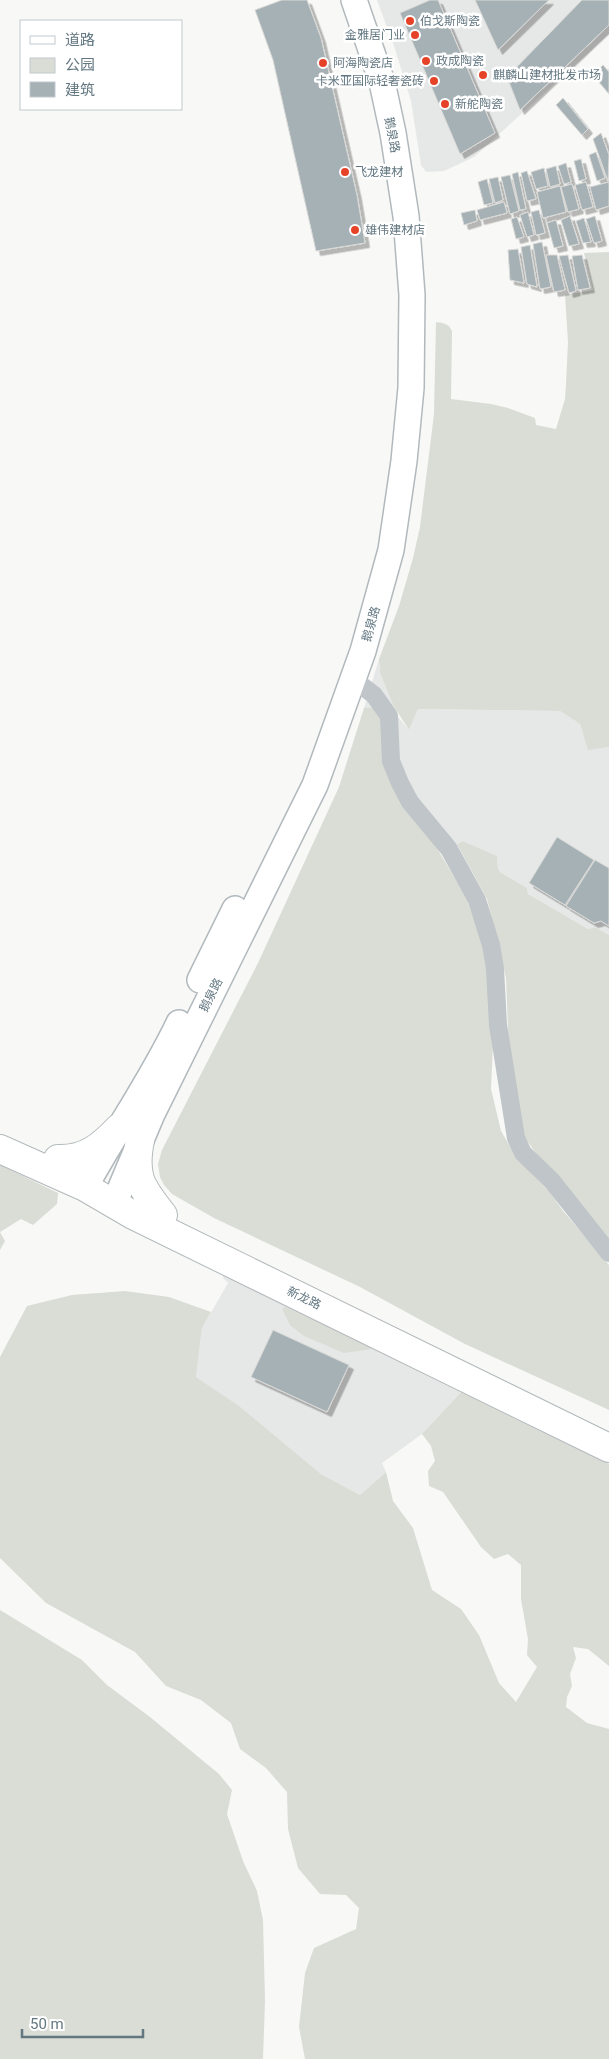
<svg xmlns="http://www.w3.org/2000/svg" width="609" height="2059" font-family="Roboto,'Noto Sans SC',sans-serif">
<style>
.built{fill:#e6e8e7}
.green{fill:#d9ddd5}
.building{fill:#a6b1b5;stroke:#dadad8;filter:url(#shadow)}
.lines{fill:none;stroke-linecap:round;stroke-linejoin:round}
.secondary-casing{stroke:#b1b9bd;stroke-width:28}
.primary-casing{stroke:#b3b9bc;stroke-width:30}
.minor{stroke:#bfc5c8;stroke-width:18}
.secondary{stroke:#fff;stroke-width:25}
.primary{stroke:#fff;stroke-width:28}
.poi-dot{fill:#e64228;stroke:#fff;stroke-width:2}
.labels{text-anchor:middle;stroke-width:5;stroke-linejoin:round;paint-order:stroke}
.poi-label{font-size:12px;fill:#637781;stroke:#fff;text-anchor:start}
.street-label{font-size:12px;fill:#637781;stroke:#fff}
</style>
<defs>
<filter id="shadow"><feDropShadow dx="4.5" dy="4.5" stdDeviation="0" flood-color="#0004"/></filter>
</defs>
<rect width="100%" height="100%" fill="#f8f8f6"/>
<path class="built" d="M 377,0 L 609,0 L 609,34 L 474,157 L 444,171 L 426,172 L 421,165 L 411,101 L 395,49 Z
M 379,659 L 380,673 L 393,705 L 399,718 L 409,730 L 418,709 L 560,711 L 580,724 L 588,749 L 609,747 L 609,935 L 595,927 L 588,929 L 528,894 L 527,888 L 500,872 L 498,869 L 497,856 L 463,841 L 457,844 L 415,801 L 373,708 L 364,708 Z
M 223,1272 L 463,1390 L 422,1434 L 382,1463 L 386,1472 L 360,1495 L 321,1474 L 238,1405 L 196,1377 L 202,1328 L 228,1283 L 223,1278 Z"/>
<path class="green" d="M 609,252 L 609,747 L 588,750 L 580,724 L 560,711 L 418,709 L 409,730 L 393,705 L 380,673 L 379,659 L 399,606 L 413,558 L 420,527 L 434,414 L 436,322 C 444,323 449,324 452,331 L 451,399 L 491,404 L 508,408 L 535,418 L 536,425 L 556,429 L 565,399 L 566,384 L 568,342 L 565,295 L 593,290 L 584,253 Z
M 364,708 L 373,708 L 382,719 L 428,833 L 467,899 L 482,942 L 488,967 L 493,1044 L 491,1089 L 501,1131 L 516,1157 L 549,1191 L 563,1211 L 609,1265 L 609,1410 L 465,1344 L 360,1287 L 214,1218 L 172,1194 L 164,1185 L 160,1177 L 158,1164 L 162,1150 L 258,963 L 339,787 Z
M 463,841 L 497,856 L 498,869 L 500,872 L 527,888 L 528,894 L 588,929 L 595,927 L 609,935 L 609,1246 L 537,1155 L 521,1132 L 509,1053 L 506,978 L 500,950 L 487,899 L 457,844 Z
M 0,1165 L 58,1193 L 57,1204 L 33,1225 L 21,1219 L 0,1232 L 5,1241 L 0,1250 Z
M 125,1291 L 169,1297 L 211,1312 L 202,1328 L 196,1377 L 238,1405 L 321,1474 L 360,1495 L 386,1472 L 393,1501 L 413,1528 L 432,1590 L 461,1609 L 479,1635 L 499,1683 L 516,1702 L 537,1667 L 527,1655 L 528,1639 L 521,1599 L 521,1565 L 508,1554 L 494,1559 L 481,1547 L 443,1492 L 429,1486 L 428,1471 L 435,1461 L 431,1446 L 422,1434 L 463,1390 L 609,1464 L 609,1666 L 588,1649 L 573,1647 L 576,1658 L 570,1674 L 572,1686 L 567,1697 L 566,1707 L 587,1723 L 609,1729 L 609,2059 L 305,2059 L 299,2027 L 305,1973 L 314,1948 L 356,1929 L 359,1908 L 346,1895 L 320,1894 L 298,1868 L 288,1829 L 287,1792 L 266,1768 L 240,1749 L 231,1723 L 201,1700 L 166,1686 L 135,1652 L 46,1603 L 0,1558 L 0,1357 L 27,1306 L 72,1295 Z
M 285,1307 L 367,1344 L 372,1349 L 344,1353 L 304,1336 L 290,1325 L 282,1309 Z
M 0,1610 L 82,1660 L 107,1685 L 150,1717 L 219,1774 L 232,1790 L 227,1814 L 243,1861 L 257,1891 L 263,1920 L 265,2001 L 263,2059 L 0,2059 Z"/>
<path class="building" d="M 282,0 L 307,0 L 321,38 L 357,195 L 365,243 L 316,251 L 273,60 L 255,10 Z
M 430,0 L 438,0 L 495,133 L 460,154 L 400,13 Z
M 475,0 L 549,0 L 498,50 Z
M 582,0 L 609,0 L 609,25 L 520,110 L 507,77 Z
M 603,65 L 609,72 L 609,94 L 593,75 Z
M 563,98 L 588,129 L 582,135 L 556,105 Z
M 601,133 L 609,155 L 608,181 L 593,139 Z
M 596,152 L 605,178 L 597,181 L 589,155 Z
M 581,159 L 586,179 L 579,181 L 574,161 Z
M 566,163 L 571,182 L 564,184 L 558,166 Z
M 556,166 L 560,184 L 550,187 L 546,169 Z
M 544,168 L 548,186 L 536,189 L 531,172 Z
M 527,171 L 536,199 L 527,201 L 521,173 Z
M 518,172 L 526,209 L 520,210 L 512,174 Z
M 510,175 L 519,211 L 510,214 L 501,177 Z
M 498,177 L 503,200 L 495,203 L 489,179 Z
M 487,179 L 493,203 L 484,205 L 478,182 Z
M 586,182 L 593,207 L 582,210 L 575,185 Z
M 609,182 L 609,206 L 596,210 L 590,187 Z
M 572,184 L 579,209 L 568,212 L 561,187 Z
M 560,186 L 566,212 L 543,218 L 537,192 Z
M 504,202 L 507,213 L 480,220 L 477,210 Z
M 475,210 L 477,221 L 464,225 L 461,213 Z
M 539,210 L 545,233 L 536,235 L 531,212 Z
M 528,212 L 534,235 L 527,237 L 520,215 Z
M 570,216 L 579,244 L 569,246 L 561,220 Z
M 595,216 L 602,241 L 594,243 L 586,219 Z
M 517,217 L 524,237 L 516,239 L 511,219 Z
M 584,218 L 591,242 L 583,243 L 576,221 Z
M 556,220 L 563,246 L 554,248 L 547,223 Z
M 542,242 L 551,287 L 540,289 L 533,244 Z
M 530,245 L 537,287 L 527,284 L 521,247 Z
M 518,249 L 524,283 L 510,280 L 508,250 Z
M 546,255 L 557,255 L 565,290 L 554,292 Z
M 568,255 L 576,291 L 569,293 L 559,256 Z
M 582,255 L 590,288 L 578,290 L 572,256 Z
M 557,837 L 594,860 L 565,905 L 529,883 Z
M 595,860 L 609,868 L 609,926 L 601,921 L 594,923 L 566,906 Z
M 273,1330 L 349,1365 L 327,1412 L 251,1377 Z"/>
<g class="lines">
<defs>
<path id="secondary" d="M 200,980 L 235,909
M 85,1187 C 115,1132 152,1080 179,1023
M 114,1204 L 152,1114 L 315,785 L 363,651 L 391,550 L 404,461 L 411,388 L 412,295 L 406,216 L 393,133 L 382,82 L 354,0"/>
<path id="primary" d="M 140,1140 C 133,1176 140,1186 163,1215
M 0,1149 L 85,1187 L 133,1215 L 609,1448
M 58,1159 C 85,1160 101,1147 119,1128"/>
</defs>
<use href="#secondary" class="secondary-casing"/>
<use href="#primary" class="primary-casing"/>
<path class="minor" d="M 353,679 L 374,695 L 389,716 L 391,761 L 400,783 L 410,802 L 449,849 L 477,900 L 491,945 L 495,968 L 498,1025 L 516,1138 L 523,1153 L 552,1181 L 609,1253"/>
<use href="#secondary" class="secondary"/>
<use href="#primary" class="primary"/>
</g>
<g class="poi-dot">
<circle cx="410" cy="21" r="5"/>
<circle cx="415" cy="35" r="5"/>
<circle cx="426" cy="61" r="5"/>
<circle cx="323" cy="63" r="5"/>
<circle cx="483" cy="75" r="5"/>
<circle cx="434" cy="81" r="5"/>
<circle cx="445" cy="104" r="5"/>
<circle cx="345" cy="172" r="5"/>
<circle cx="355" cy="230" r="5"/>
</g>
<g class="labels">
<g class="poi-label">
<text x="420" y="25">伯戈斯陶瓷</text>
<text x="405" y="39" text-anchor="end">金雅居门业</text>
<text x="436" y="65">政成陶瓷</text>
<text x="333" y="67">阿海陶瓷店</text>
<text x="493" y="79">麒麟山建材批发市场</text>
<text x="424" y="85" text-anchor="end">卡米亚国际轻奢瓷砖</text>
<text x="455" y="108">新舵陶瓷</text>
<text x="355" y="176">飞龙建材</text>
<text x="365" y="234">雄伟建材店</text>
</g>
<g class="street-label">
<text transform="translate(392 135) rotate(79)" y="4">鹅泉路</text>
<text transform="translate(371 624) rotate(-74)" y="4">鹅泉路</text>
<text transform="translate(211 995) rotate(-63)" y="4">鹅泉路</text>
<text transform="translate(304 1298) rotate(26)" y="4">新龙路</text>
</g>
</g>
<rect x="20" y="20" width="162" height="90" fill="#ffffff" stroke="#c1c9cd"/>
<rect x="30" y="36" width="25" height="8" fill="#ffffff" stroke="#c1c9cd"/>
<text x="65" y="45" font-size="15" fill="#637781">道路</text>
<rect x="30" y="58" width="25" height="15" fill="#d9ddd5" stroke="#c1c9cd"/>
<text x="65" y="70" font-size="15" fill="#637781">公园</text>
<rect x="30" y="82" width="25" height="15" fill="#a6b1b5" stroke="#c1c9cd"/>
<text x="65" y="95" font-size="15" fill="#637781">建筑</text>
<path d="M22 2029v8h121v-8" fill="none" stroke="#637781" stroke-width="2.5"/>
<text x="30" y="2029" font-size="15" fill="#637781" stroke="#ffffff" stroke-width="4" paint-order="stroke">50 m</text>
</svg>
